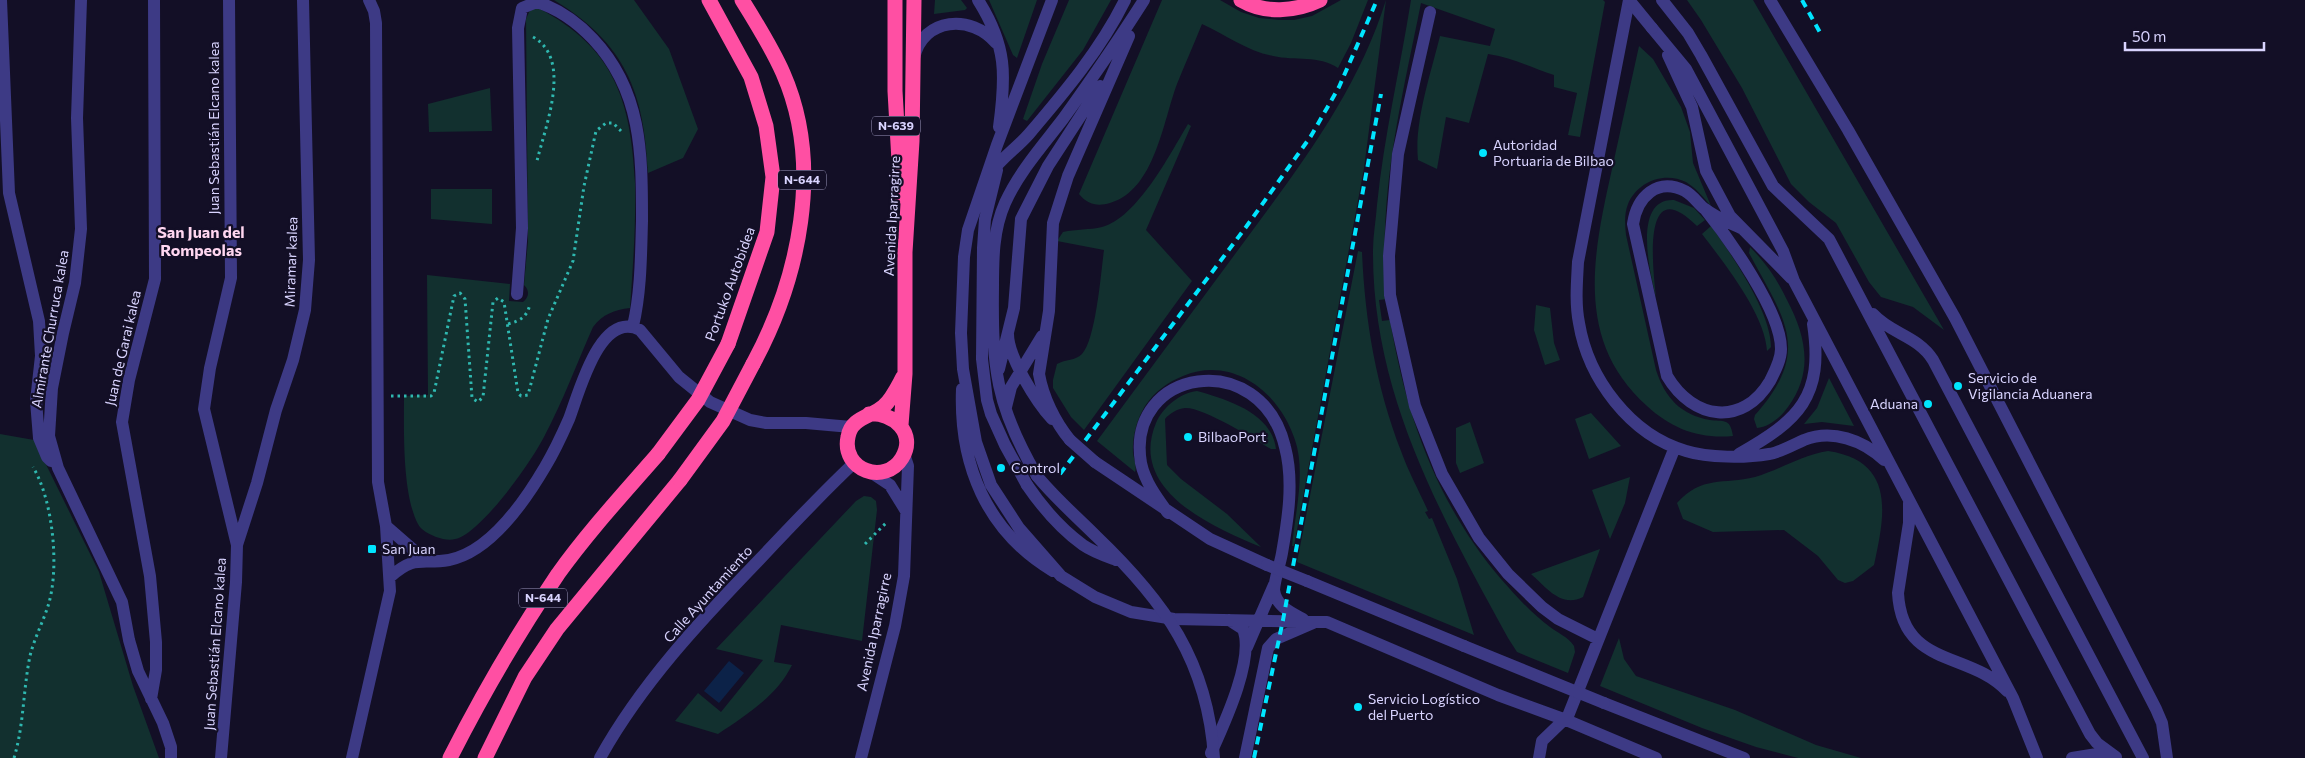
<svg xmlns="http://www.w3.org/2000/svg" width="2305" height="758" font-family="Commissioner,sans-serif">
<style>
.green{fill:#12302f}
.water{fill:#0c2248}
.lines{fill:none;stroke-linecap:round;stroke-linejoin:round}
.path{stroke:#2fb8b0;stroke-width:3;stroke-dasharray:2.5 4;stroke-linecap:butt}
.minor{stroke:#3d3a85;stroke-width:12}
.highway{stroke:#ff4fa3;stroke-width:15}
.rail{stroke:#00e5ff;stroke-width:4;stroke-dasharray:8 6;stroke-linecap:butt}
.minor-bridge{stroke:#3d3a85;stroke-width:12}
.highway-bridge{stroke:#ff4fa3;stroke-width:15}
.poi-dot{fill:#00e5ff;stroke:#130f26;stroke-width:2}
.labels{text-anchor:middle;stroke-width:4.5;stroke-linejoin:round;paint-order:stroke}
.shield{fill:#130f26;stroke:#9e99be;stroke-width:1}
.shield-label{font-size:12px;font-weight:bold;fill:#d9d4ff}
.street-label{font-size:14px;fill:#d9d4ff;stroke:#130f26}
.poi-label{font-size:14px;fill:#d9d4ff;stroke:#130f26;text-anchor:start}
.quarter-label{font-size:16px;font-weight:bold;fill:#ffd6f0;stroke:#130f26}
</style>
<rect width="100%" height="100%" fill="#130f26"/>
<path class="green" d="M 554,0 L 634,0 L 669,49 L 698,129 L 683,158 L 648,173 C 644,92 626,44 554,0 Z
M 935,0 L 961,0 L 967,8 L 965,10 L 934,14 Z
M 989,0 L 1037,0 L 1017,58 L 1013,55 Z
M 1069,0 L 1111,0 L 1083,50 L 1027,121 L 1023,119 L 1042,64 Z
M 1162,0 L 1220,0 L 1241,12 L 1259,18 L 1279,20 L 1294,20 L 1312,16 L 1341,0 L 1368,0 L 1351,43 L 1338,68 C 1319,55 1295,61 1273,56 C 1247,51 1226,35 1202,24 C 1194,44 1185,64 1177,84 C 1163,121 1155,190 1110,203 C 1097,207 1087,204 1079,194 Z
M 1386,0 L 1364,168 L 1294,546 L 1292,546 C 1295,513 1306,472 1295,440 C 1280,393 1233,355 1183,376 C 1168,382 1155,391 1145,406 C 1137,419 1132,437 1133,453 C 1134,460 1137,466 1135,472 L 1097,441 C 1145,376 1193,311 1241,246 C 1298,169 1357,93 1386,0 Z
M 1411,0 L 1603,0 L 1605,2 L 1580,137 L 1568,135 L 1577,93 L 1554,87 L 1554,75 C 1532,68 1511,57 1488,54 L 1469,123 L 1446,117 L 1437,169 L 1418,160 C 1414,122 1431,73 1440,36 L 1490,46 L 1495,29 L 1421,3 C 1401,103 1377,197 1387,299 L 1379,300 L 1382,321 L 1390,320 C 1406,416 1437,504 1501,579 C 1516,596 1532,614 1550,627 C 1558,633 1568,637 1574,646 L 1575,652 L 1568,673 L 1517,652 L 1508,638 C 1441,515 1372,395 1373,250 C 1373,235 1376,220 1377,205 C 1384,136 1400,69 1411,0 Z
M 1687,0 L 1753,0 L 1944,330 L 1913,307 L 1881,297 L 1869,282 L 1836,223 L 1809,202 L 1791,184 L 1742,88 L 1701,20 Z
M 538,8 C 615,48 631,101 635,183 C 636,225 633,266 630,308 C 614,310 603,314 593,327 C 577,363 563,401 545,435 C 532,461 487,524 461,537 C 453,541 445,540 436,537 C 429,534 421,530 418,524 C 402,494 404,430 404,396 L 428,395 L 427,275 L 510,284 L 509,301 L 523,302 C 529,297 530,291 524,285 L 528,241 L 526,19 L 530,10 Z
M 1639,46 L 1653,59 L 1681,107 L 1690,132 L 1693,163 L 1711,206 C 1703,197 1696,188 1686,182 C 1664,171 1637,182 1628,204 C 1624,214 1625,225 1626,235 L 1656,370 C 1665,398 1681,415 1710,420 C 1715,421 1722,420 1726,422 C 1731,424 1732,431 1733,436 C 1699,439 1672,429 1647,406 C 1574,341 1593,254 1612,169 C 1621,128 1630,87 1639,46 Z
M 490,88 L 492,131 L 429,132 L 428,104 Z
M 1188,124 L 1191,126 L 1146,230 L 1192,281 L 1084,430 L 1071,417 L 1053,388 L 1053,380 L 1057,364 C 1066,359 1075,361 1082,354 C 1096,339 1101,272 1104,250 L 1057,241 L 1063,232 C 1076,229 1090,230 1102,227 C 1137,218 1170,154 1188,124 Z
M 431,189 L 492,189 L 492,224 L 431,219 Z
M 1674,200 L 1694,208 L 1705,220 L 1697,226 C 1641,170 1653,269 1656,297 C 1650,274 1632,198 1674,200 Z
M 1711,226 C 1732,255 1771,312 1771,347 L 1767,351 C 1765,314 1724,263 1702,234 Z
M 1750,247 C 1766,263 1777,279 1787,300 C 1806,336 1814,372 1788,407 C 1781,417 1769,427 1757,428 L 1754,419 L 1755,415 C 1813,350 1784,319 1749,253 Z
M 1358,251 L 1362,252 C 1365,321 1376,386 1401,451 C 1408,471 1419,491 1428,511 L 1425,512 L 1429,519 L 1432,518 L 1457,579 L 1474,635 L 1297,562 Z
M 1536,305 L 1550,308 L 1554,343 L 1560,360 L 1545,365 L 1534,330 Z
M 1829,378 L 1854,426 L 1822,422 L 1804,424 L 1817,408 Z
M 1197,391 C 1226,399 1272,413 1276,449 L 1271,449 C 1254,439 1203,407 1185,408 C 1177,409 1170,413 1165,419 L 1167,465 L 1181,479 L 1227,514 L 1261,547 C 1212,527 1128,490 1156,423 C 1163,407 1180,393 1197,391 Z
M 1591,413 L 1621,446 L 1589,459 L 1575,419 Z
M 1470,422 L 1484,463 L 1460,473 L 1456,463 L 1456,428 Z
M 0,434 L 34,440 L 99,572 L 133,686 L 159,758 L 0,758 Z
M 1828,451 C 1896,461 1885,515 1874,565 L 1853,581 L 1845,583 L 1838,580 L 1818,556 L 1784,530 L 1713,532 L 1683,519 L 1677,503 C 1702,475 1723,485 1755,477 C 1780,470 1801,455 1828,451 Z
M 1630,477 L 1625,503 L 1610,539 L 1592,490 Z
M 864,496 L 871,497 L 876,501 L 877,510 L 862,641 L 781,625 L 774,662 L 792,665 C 777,696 746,715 718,734 L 675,721 L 698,693 L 721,712 L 763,660 L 716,649 L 856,501 Z
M 1600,549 L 1583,597 C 1561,608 1547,588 1531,574 Z
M 1619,638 L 1624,659 L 1636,676 L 1735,710 L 1816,745 L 1861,758 L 1798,758 L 1756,747 L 1702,728 L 1600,686 Z"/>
<path class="water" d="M 729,661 L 744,673 L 719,703 L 704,691 Z"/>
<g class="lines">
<path class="path" d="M 533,37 C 573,59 545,127 537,161
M 508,324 C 520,321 527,317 530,304
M 391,396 L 431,396 L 434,393 L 454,296 L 460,293 L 465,299 L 472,398 L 478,402 L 483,397 L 493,302 L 498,298 L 504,302 L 518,393 L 521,396 L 528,395 L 548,319 L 573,261 L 584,186 L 596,131 L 606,123 L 613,123 L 621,131
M 865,544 L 887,522
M 14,758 C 24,725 23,690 30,656 C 34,639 43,622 48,606 C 60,569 53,500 33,467"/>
<path class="minor" d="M 1,0 L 9,193 L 39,321 L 41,356 L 36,401 L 39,438 L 47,457 L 51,461
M 81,0 L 77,118 L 81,229 L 75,283 L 63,333 L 52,388 L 49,436 L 58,468 L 122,602 L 129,640 L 138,671 L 163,723 L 171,747 L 171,758
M 978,0 C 1007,46 1006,75 999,127
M 1052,0 L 997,145 L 968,230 L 964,257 L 961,333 L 963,369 L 976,442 L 991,485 L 1019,528 L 1061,576 L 1095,597 L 1131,612 L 1174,619 L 1327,622 L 1498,695 L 1566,720 L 1656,758
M 1629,0 L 1578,262 C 1577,282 1575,303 1579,323 C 1588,378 1630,435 1686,451 C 1708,458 1746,458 1769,454 C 1781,452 1793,445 1804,440 C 1832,429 1863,440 1884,460
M 1662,0 L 1688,33 L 1701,55 L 1773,186 L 1829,239 L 2090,734 L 2097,743 L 2116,757
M 1770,0 L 1848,130 L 1955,318 L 2156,709 L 2162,723 L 2167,758
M 1430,12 L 1398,154 L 1389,256 L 1390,295 L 1415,406 L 1442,474 L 1479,538 L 1508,574 L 1542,607 L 1558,619 L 1598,639
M 1652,28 L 1686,69 L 1783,251 L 1794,281 L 2013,698 L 2037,758
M 1668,55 L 1692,107 L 1706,171 L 1730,216 L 1791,278
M 914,58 C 923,17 972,14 996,43
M 997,170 L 985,219 L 983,248 L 982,359 L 987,400 L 991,414 L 1005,445 L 1027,485
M 991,173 C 1001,158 1017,148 1029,134 C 1064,93 1101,49 1125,0
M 1705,209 C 1729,239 1781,311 1781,349 C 1781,360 1775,371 1770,381 C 1743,427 1693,420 1667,376 L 1633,224 C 1637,197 1657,177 1685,191 C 1694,196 1698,204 1705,209 C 1716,218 1731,223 1743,229
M 517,294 L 522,228 L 518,28 L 522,8 L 537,2 C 559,9 577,22 593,39 C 642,91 642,153 642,221 C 641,256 641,292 633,326
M 1873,314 C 1891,334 1918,336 1933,360 L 2143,758
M 1008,334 C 1008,357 1037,403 1052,419
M 999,369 L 1014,308 L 1021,219 L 1048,166 L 1100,86
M 962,389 C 959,464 986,531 1053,571
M 1006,407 L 1011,387 L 1042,336
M 1070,440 C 1055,422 1043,397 1039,374 L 1049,311 L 1053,223 L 1068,176 L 1129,36
M 1739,454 C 1799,420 1824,397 1813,324
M 1095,462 L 1210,539 L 1267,565
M 872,473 L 890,485 L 906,511
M 1037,476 C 996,406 992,368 993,288 C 993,259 993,230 1005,203 C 1019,172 1043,145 1063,119 C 1091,80 1118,41 1144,0
M 1909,503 L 1909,523 L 1898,593 C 1902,668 1970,651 2007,691
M 1168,513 C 1157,498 1145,482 1141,463 C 1125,368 1261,346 1285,447 C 1294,481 1288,519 1282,553 C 1280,565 1275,577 1274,590 C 1276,606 1290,612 1303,619
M 386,526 L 425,560
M 237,545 L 257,483 L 276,410 L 293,360 L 305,310 L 309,260 L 303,0
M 390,577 C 416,554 421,565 449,560 C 490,552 525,501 545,467 C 554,452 562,435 569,419 C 579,393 600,309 640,330 L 679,377 L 710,402 L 750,420 L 766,423 L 806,423 L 851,427
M 1307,581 L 1464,646
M 1247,647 L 1274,585
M 151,699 L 156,670 L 156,642 L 150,576 L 122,422 L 129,380 L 155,279 L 154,0
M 1604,703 L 1744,758
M 1211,753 C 1224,724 1255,658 1243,629 L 1229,620
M 221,758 L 236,582 L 237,545 L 204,409 L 210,368 L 231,278 L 229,0
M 352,758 L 390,591 L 386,526 L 378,482 L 376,23 L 374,11 L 369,0
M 600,758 C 641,684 700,621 759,560 C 790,527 821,494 854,463
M 861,758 L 895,626 L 904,576 L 908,466 L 904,454
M 1245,758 L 1268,648 L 1276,639 L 1313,623
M 1539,758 L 1542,741 L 1568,716 L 1675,447
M 2072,758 L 2097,754 L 2113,757"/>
<path class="highway" d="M 709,0 L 751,77 L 766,126 L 773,177 L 767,232 L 728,344
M 742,0 C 757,24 772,48 783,73 C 824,166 799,279 753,364
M 895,0 L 895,91 L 901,196
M 1241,0 C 1265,14 1295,12 1320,0
M 869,414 C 893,412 917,433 902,458 C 885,486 841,470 848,437 C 851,417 872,417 884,406 C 892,399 898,386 903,377
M 901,425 L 905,374 L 905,252 L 912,141 L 914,0
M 450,758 C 482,695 518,633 558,574 C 588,532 624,493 658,454
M 485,758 L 525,677 L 557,629 L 680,480"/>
<path class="rail" d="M 1802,0 L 1822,36
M 1060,474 L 1246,227 L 1311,136 L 1339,87 L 1377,0
M 1254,758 L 1283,620 L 1381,94"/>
<path class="minor-bridge" d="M 1629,0 L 1652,28
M 1070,440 L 1095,462
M 1037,476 C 1055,498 1076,516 1096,536 C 1164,601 1208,661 1214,758
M 1027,485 C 1042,507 1061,529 1083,545 C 1093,552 1105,556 1116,560
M 1267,565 L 1307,581
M 1464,646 L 1604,703"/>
<path class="highway-bridge" d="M 658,454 L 698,400 L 728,344
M 680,480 L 723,421 L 753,364"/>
</g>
<g class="poi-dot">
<circle cx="1483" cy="153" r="5"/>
<circle cx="1958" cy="386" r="5"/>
<circle cx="1928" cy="404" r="5"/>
<circle cx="1188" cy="437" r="5"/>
<circle cx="1001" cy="468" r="5"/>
<rect x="367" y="544" width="10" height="10" rx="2.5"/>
<circle cx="1358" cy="707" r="5"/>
</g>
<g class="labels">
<g class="shield">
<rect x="872" y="116.5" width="48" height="19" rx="4"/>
<rect x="778" y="170.5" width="48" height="19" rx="4"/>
<rect x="519" y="588.5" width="48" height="19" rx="4"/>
</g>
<g class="shield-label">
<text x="896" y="130">N-639</text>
<text x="802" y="184">N-644</text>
<text x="543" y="602">N-644</text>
</g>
<g class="street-label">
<text transform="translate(214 128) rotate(-90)" y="5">Juan Sebastián Elcano kalea</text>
<text transform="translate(892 216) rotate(-87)" y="5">Avenida Iparragirre</text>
<text transform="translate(291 262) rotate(-88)" y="5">Miramar kalea</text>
<text transform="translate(730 284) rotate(-70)" y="5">Portuko Autobidea</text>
<text transform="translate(50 329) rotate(-80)" y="5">Almirante Churruca kalea</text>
<text transform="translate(123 348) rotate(-77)" y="5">Juan de Garai kalea</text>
<text transform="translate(708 594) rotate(-48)" y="5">Calle Ayuntamiento</text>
<text transform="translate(874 632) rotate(-78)" y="5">Avenida Iparragirre</text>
<text transform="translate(215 644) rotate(-86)" y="5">Juan Sebastián Elcano kalea</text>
</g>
<g class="poi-label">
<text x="1493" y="150">Autoridad<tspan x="1493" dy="16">Portuaria de Bilbao</tspan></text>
<text x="1968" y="383">Servicio de<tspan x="1968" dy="16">Vigilancia Aduanera</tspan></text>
<text x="1918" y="409" text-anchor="end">Aduana</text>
<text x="1198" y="442">BilbaoPort</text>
<text x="1011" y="473">Control</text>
<text x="382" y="554">San Juan</text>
<text x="1368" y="704">Servicio Logístico<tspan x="1368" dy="16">del Puerto</tspan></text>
</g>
<g class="quarter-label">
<text x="201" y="238">San Juan del<tspan x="201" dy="18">Rompeolas</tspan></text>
</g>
</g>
<path d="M2125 42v8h139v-8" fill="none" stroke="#d9d4ff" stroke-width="2.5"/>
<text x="2132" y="42" font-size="15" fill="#d9d4ff" stroke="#130f26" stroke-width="4" paint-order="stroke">50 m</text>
</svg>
